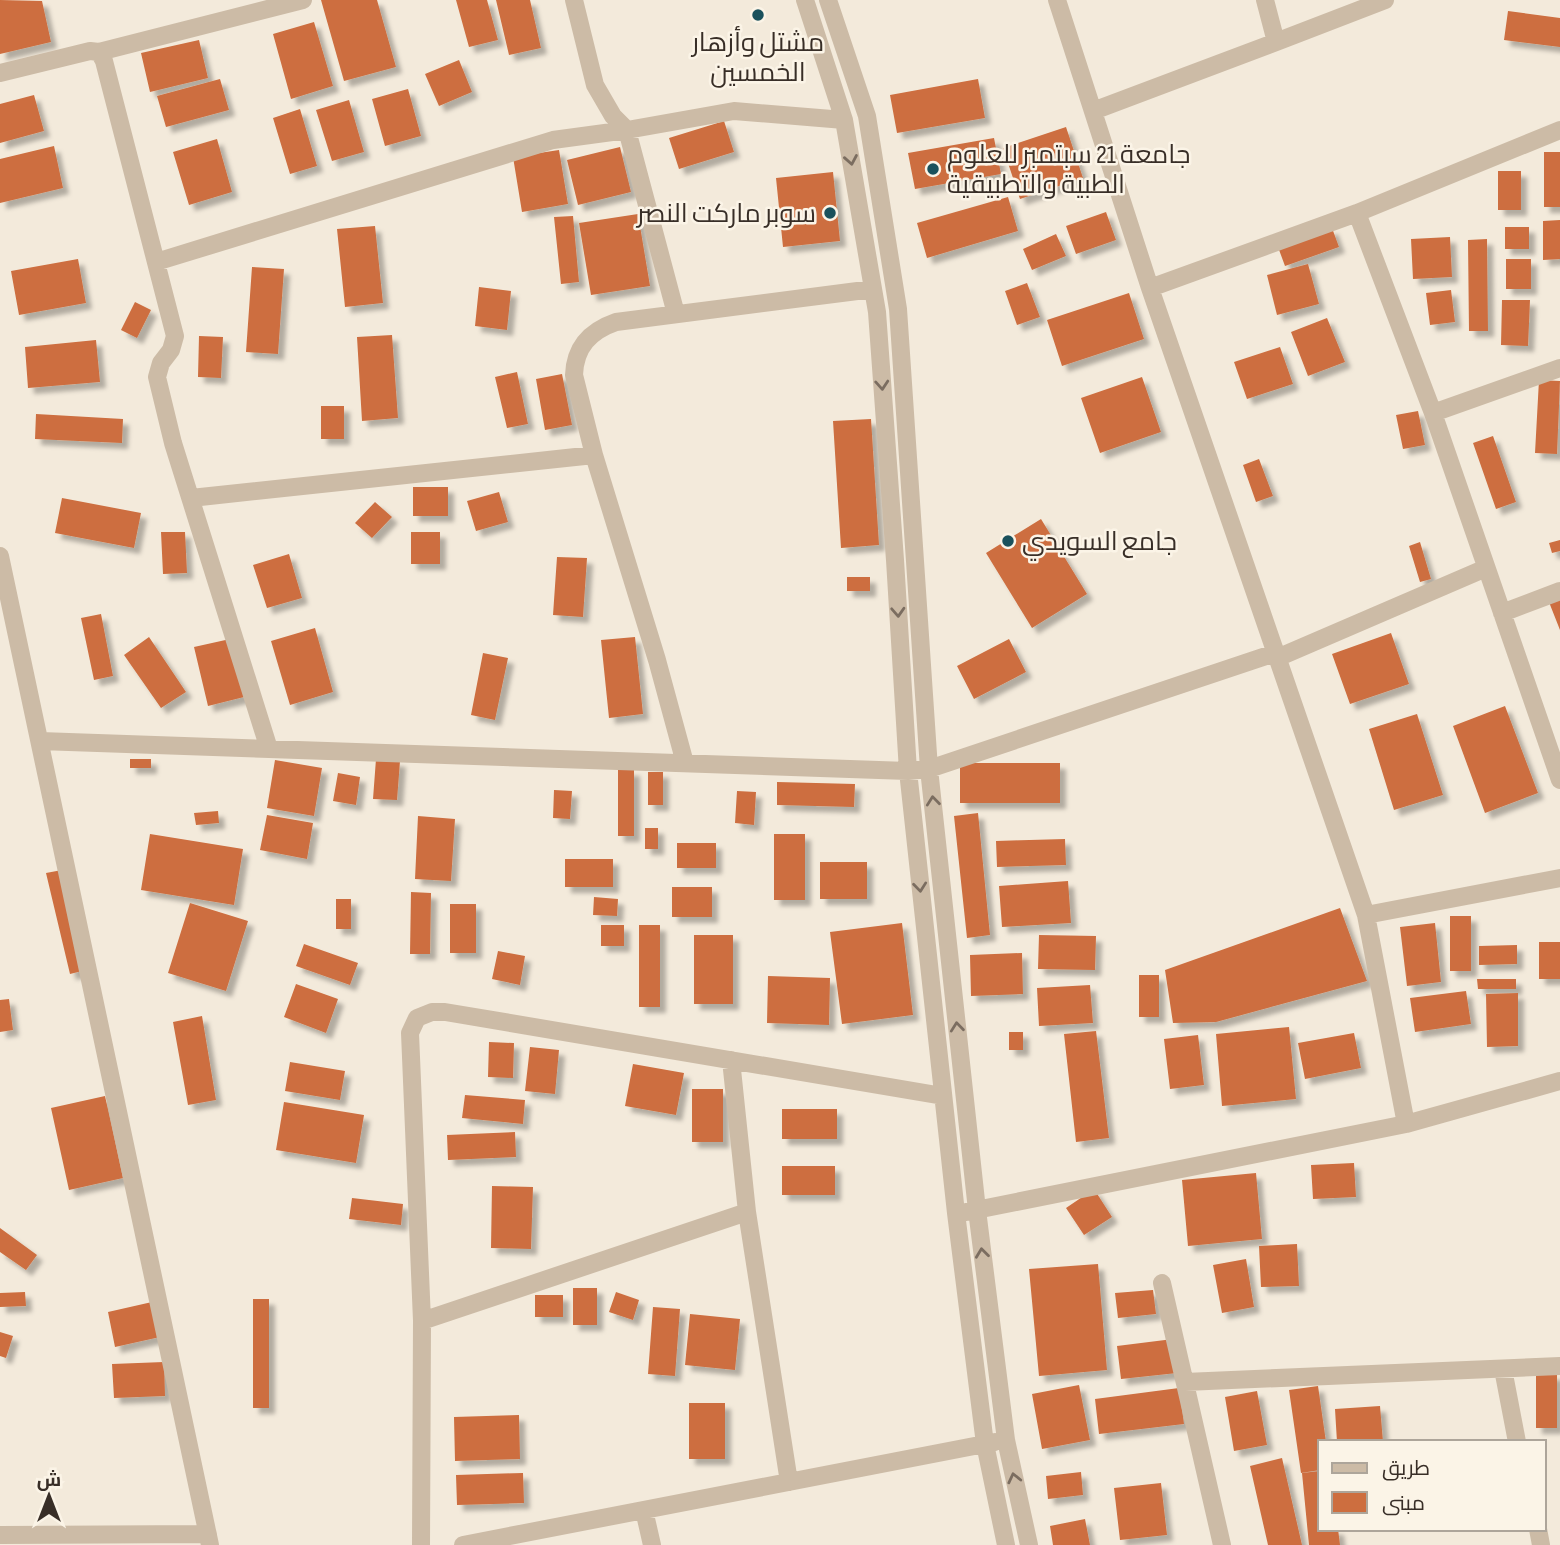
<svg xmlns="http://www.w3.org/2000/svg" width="1560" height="1545" font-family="'Sofia Sans Condensed',Cairo,sans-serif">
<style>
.building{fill:#cd6e3f;filter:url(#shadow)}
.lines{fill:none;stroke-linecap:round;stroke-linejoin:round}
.minor{stroke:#ccbba6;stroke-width:18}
.oneway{stroke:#7b6d60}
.poi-dot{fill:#1a515c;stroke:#fbf4e7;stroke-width:2.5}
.labels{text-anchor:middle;stroke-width:5;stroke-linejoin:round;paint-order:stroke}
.poi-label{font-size:26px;fill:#382e27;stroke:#fbf4e7;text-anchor:start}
</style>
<defs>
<filter id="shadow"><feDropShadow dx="6" dy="6" stdDeviation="2" flood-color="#0004"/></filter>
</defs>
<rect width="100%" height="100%" fill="#f3eadb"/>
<path class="building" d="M 0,0 L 42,1 L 51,42 L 0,54 Z
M 321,0 L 377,0 L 396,67 L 344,81 Z
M 456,0 L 487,0 L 498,40 L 469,47 Z
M 496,0 L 530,0 L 541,48 L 509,55 Z
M 1508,11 L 1560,18 L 1560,47 L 1504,40 Z
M 314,22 L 333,86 L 291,99 L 273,34 Z
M 199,40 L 208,78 L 150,92 L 141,53 Z
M 459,60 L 472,92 L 439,106 L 425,74 Z
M 220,79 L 229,110 L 166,127 L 157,96 Z
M 978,79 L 985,118 L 897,133 L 890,95 Z
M 408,89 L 421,136 L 385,146 L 372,99 Z
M 34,95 L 44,131 L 0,143 L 0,104 Z
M 349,100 L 364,152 L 332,161 L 316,110 Z
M 300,109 L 317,166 L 290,174 L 273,118 Z
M 724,121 L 734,152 L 679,169 L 669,138 Z
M 1066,127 L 1083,178 L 1020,199 L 1003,148 Z
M 994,138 L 1001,174 L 915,189 L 908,153 Z
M 217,139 L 232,192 L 189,205 L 173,152 Z
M 54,146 L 63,188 L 0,203 L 0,159 Z
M 620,147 L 631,192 L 578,205 L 567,160 Z
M 559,150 L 568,204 L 522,212 L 513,157 Z
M 1544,152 L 1560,152 L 1560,207 L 1544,207 Z
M 1498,171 L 1521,171 L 1521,210 L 1498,210 Z
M 833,172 L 840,241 L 783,247 L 776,178 Z
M 1008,197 L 1018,231 L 927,258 L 917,223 Z
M 1106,212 L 1116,240 L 1076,254 L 1066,226 Z
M 638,214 L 650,286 L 591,295 L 579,223 Z
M 573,216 L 579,282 L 561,284 L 554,217 Z
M 1560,220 L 1560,259 L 1543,260 L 1543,221 Z
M 375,226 L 383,303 L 345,307 L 337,229 Z
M 1505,227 L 1529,227 L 1529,249 L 1505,249 Z
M 1332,228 L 1339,247 L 1285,266 L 1278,247 Z
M 1056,234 L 1066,256 L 1032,270 L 1023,249 Z
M 1450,237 L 1452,277 L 1413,279 L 1411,239 Z
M 1487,239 L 1488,331 L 1469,331 L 1468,240 Z
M 78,259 L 86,303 L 19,315 L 11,271 Z
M 1506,259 L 1531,259 L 1531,289 L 1506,289 Z
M 1308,264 L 1319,304 L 1277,315 L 1267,275 Z
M 252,267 L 284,269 L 278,354 L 246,352 Z
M 1027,283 L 1040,317 L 1017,325 L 1005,291 Z
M 479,287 L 511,291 L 507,330 L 475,326 Z
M 1451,290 L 1455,322 L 1430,325 L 1426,293 Z
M 1129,293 L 1144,339 L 1062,366 L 1047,320 Z
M 1502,300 L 1530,300 L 1528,346 L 1501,345 Z
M 135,302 L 151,310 L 137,338 L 121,330 Z
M 1327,318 L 1345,362 L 1308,376 L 1291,332 Z
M 392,335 L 398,418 L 362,421 L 357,337 Z
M 199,336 L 223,337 L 221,378 L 198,377 Z
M 96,340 L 100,382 L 28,388 L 25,347 Z
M 1280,347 L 1293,384 L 1247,399 L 1234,362 Z
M 517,372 L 528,424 L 507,428 L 495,377 Z
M 562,374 L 572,425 L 545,430 L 536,379 Z
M 1142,377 L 1161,432 L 1100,453 L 1081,398 Z
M 1539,380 L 1560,381 L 1557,454 L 1535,453 Z
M 321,406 L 344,406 L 344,439 L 321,439 Z
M 1418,411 L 1425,445 L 1403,449 L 1396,415 Z
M 36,414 L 123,419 L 122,443 L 35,439 Z
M 871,419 L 879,545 L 841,548 L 833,421 Z
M 1493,436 L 1516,502 L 1496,509 L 1473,443 Z
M 1259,459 L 1273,496 L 1256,502 L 1243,465 Z
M 413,487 L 448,487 L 448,516 L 413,516 Z
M 499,492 L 508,522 L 476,531 L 467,501 Z
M 62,498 L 141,513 L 134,548 L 55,533 Z
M 375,502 L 392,517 L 372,538 L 355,523 Z
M 1041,519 L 1087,594 L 1032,628 L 986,553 Z
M 161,532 L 185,532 L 187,573 L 163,574 Z
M 411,532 L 440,532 L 440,564 L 411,564 Z
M 1560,540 L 1560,551 L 1552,553 L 1549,543 Z
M 1420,542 L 1431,579 L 1420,582 L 1409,546 Z
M 289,554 L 302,598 L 267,608 L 253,565 Z
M 557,557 L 587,558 L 583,617 L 553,615 Z
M 847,577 L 870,577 L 870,591 L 847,591 Z
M 1560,592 L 1560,630 L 1547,597 Z
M 101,614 L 113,676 L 94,680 L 81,618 Z
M 315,628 L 333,692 L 290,705 L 271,641 Z
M 1391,633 L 1409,684 L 1350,704 L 1332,654 Z
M 149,637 L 186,692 L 161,708 L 124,655 Z
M 635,637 L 643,714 L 609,718 L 601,640 Z
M 230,639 L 244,697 L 208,706 L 194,647 Z
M 1009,639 L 1026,672 L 974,699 L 957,666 Z
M 483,653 L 508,658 L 495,720 L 471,715 Z
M 1505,706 L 1538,793 L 1485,813 L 1453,726 Z
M 1417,714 L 1443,795 L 1394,810 L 1369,729 Z
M 130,759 L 151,759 L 151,768 L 130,768 Z
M 376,759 L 400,761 L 397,800 L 373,799 Z
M 275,760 L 322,768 L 314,816 L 267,808 Z
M 960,763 L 1060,763 L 1060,803 L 960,803 Z
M 618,770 L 634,770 L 634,836 L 618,836 Z
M 648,772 L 663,772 L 663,805 L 648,805 Z
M 338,773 L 360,777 L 356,805 L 333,801 Z
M 777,782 L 855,784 L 854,807 L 777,805 Z
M 554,790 L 572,791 L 570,819 L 553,818 Z
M 737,791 L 756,792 L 754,825 L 735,823 Z
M 218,811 L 219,823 L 196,825 L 194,813 Z
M 978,813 L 990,935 L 967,938 L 954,816 Z
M 267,815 L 313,823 L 307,859 L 260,850 Z
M 418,816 L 455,819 L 451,881 L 415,879 Z
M 645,828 L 658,828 L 658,849 L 645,849 Z
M 150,834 L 243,849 L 234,905 L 141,890 Z
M 774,834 L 805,834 L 805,900 L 774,900 Z
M 1065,839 L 1066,865 L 997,867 L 996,841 Z
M 677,843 L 716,843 L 716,868 L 677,868 Z
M 565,859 L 613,859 L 613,887 L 565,887 Z
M 820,862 L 867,862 L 867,899 L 820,899 Z
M 62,870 L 86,970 L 70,974 L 46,873 Z
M 1068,881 L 1071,923 L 1002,927 L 999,886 Z
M 672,887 L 712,887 L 712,917 L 672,917 Z
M 411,892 L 431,893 L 430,954 L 410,954 Z
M 594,897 L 618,899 L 617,916 L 593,915 Z
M 336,899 L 351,899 L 351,929 L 336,929 Z
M 190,903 L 248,921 L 226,991 L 168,973 Z
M 450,904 L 476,904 L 476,953 L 450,953 Z
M 1340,908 L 1367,981 L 1216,1022 L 1173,1023 L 1165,970 Z
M 1450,916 L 1471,916 L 1471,971 L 1450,971 Z
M 902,923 L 913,1015 L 842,1024 L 830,932 Z
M 1435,923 L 1441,982 L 1407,986 L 1400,927 Z
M 601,925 L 624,925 L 624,946 L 601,946 Z
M 639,925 L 660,925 L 660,1007 L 639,1007 Z
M 694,935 L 733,935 L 733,1004 L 694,1004 Z
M 1039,935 L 1096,936 L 1095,970 L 1038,969 Z
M 1539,942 L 1560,942 L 1560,979 L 1539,979 Z
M 304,944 L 358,963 L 350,985 L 296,966 Z
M 1517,945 L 1517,964 L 1479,965 L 1479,946 Z
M 498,951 L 525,956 L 520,985 L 492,979 Z
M 1022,953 L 1023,994 L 971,996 L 970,955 Z
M 1139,975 L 1159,975 L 1159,1017 L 1139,1017 Z
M 768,976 L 830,978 L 829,1025 L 767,1023 Z
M 1477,979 L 1516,979 L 1516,989 L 1478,989 Z
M 296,984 L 338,999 L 326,1033 L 284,1017 Z
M 1090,985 L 1093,1023 L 1039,1026 L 1037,988 Z
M 1466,991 L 1471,1024 L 1415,1032 L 1410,998 Z
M 1518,993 L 1518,1046 L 1487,1047 L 1486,994 Z
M 9,999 L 13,1030 L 0,1032 L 0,1000 Z
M 202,1016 L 216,1100 L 188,1105 L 173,1022 Z
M 1289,1027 L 1296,1099 L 1222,1106 L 1216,1034 Z
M 1096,1031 L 1109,1138 L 1076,1142 L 1064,1034 Z
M 1009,1032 L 1023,1032 L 1023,1050 L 1009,1050 Z
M 1354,1033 L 1361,1068 L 1305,1079 L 1298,1043 Z
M 1198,1035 L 1204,1085 L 1170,1089 L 1164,1039 Z
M 489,1042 L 514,1043 L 513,1078 L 488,1077 Z
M 530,1047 L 559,1050 L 555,1094 L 525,1091 Z
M 290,1062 L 345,1071 L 340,1100 L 285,1091 Z
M 633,1064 L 684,1073 L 676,1115 L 625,1106 Z
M 692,1089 L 723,1089 L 723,1142 L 692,1142 Z
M 465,1095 L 525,1100 L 523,1124 L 462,1118 Z
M 105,1096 L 123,1178 L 69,1190 L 51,1108 Z
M 284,1102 L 364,1115 L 356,1163 L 276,1150 Z
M 782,1109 L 837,1109 L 837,1139 L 782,1139 Z
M 515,1132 L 516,1157 L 448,1160 L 447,1135 Z
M 1354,1163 L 1356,1197 L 1313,1199 L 1311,1165 Z
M 782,1166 L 835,1166 L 835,1195 L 782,1195 Z
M 1256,1173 L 1262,1239 L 1188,1246 L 1182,1180 Z
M 492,1186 L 533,1187 L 531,1249 L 491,1248 Z
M 1094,1189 L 1112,1217 L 1084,1235 L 1066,1208 Z
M 352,1198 L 403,1204 L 401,1225 L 349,1219 Z
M 0,1228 L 37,1255 L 26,1270 L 0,1252 Z
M 1297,1244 L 1299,1286 L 1261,1287 L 1259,1246 Z
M 1246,1259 L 1254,1307 L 1222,1313 L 1213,1265 Z
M 1098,1264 L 1107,1370 L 1039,1376 L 1029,1269 Z
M 573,1288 L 597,1288 L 597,1325 L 573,1325 Z
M 1153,1290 L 1156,1314 L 1118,1318 L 1115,1293 Z
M 25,1292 L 26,1306 L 0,1307 L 0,1293 Z
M 616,1292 L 639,1300 L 633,1320 L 609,1312 Z
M 535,1295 L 563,1295 L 563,1317 L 535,1317 Z
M 253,1299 L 269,1299 L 269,1408 L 253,1408 Z
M 152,1302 L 160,1337 L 115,1347 L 108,1312 Z
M 653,1307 L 680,1309 L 675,1376 L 648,1374 Z
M 690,1314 L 740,1319 L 735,1370 L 685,1365 Z
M 0,1332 L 13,1336 L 6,1358 L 0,1356 Z
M 1173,1339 L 1177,1373 L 1121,1379 L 1117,1346 Z
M 164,1362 L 165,1396 L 114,1398 L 112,1364 Z
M 1536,1374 L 1557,1374 L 1557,1428 L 1536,1428 Z
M 1079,1385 L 1090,1440 L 1042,1449 L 1032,1394 Z
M 1318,1386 L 1326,1442 L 1320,1442 L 1320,1470 L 1301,1473 L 1289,1390 Z
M 1179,1388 L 1184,1424 L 1099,1434 L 1095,1399 Z
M 1257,1391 L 1267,1445 L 1234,1451 L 1225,1397 Z
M 689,1403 L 725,1403 L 725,1459 L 689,1459 Z
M 1380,1406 L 1383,1442 L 1337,1442 L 1335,1409 Z
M 519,1415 L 520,1459 L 455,1461 L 454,1417 Z
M 1282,1458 L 1302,1545 L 1268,1545 L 1250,1466 Z
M 1320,1471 L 1320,1529 L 1338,1529 L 1340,1545 L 1309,1545 L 1302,1473 Z
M 1081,1472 L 1083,1495 L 1048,1499 L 1046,1476 Z
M 523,1473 L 524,1503 L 457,1505 L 456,1475 Z
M 1161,1483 L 1167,1535 L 1120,1540 L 1114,1488 Z
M 1085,1519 L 1090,1545 L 1053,1545 L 1050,1526 Z"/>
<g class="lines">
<path class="minor" d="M 574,0 L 595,85 L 613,116 L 627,130 L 676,314
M 805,0 L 844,120 L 877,312 L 895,560 L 908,771 L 956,1213 L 985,1444 L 1006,1545
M 828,0 L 867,116 L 898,309 L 929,769 L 977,1210 L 1006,1440 L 1029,1545
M 1057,0 L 1150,288 L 1366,915 L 1406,1124
M 1276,42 L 1385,0
M 99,52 L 303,0
M 0,73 L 90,51 L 99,52 L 104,61 L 175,336 L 171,350 L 161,363 L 157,377 L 173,443 L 269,749
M 1093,111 L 1276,42 L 1265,0
M 1357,213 L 1433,413 L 1560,780
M 156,262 L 553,140 L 627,130 L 734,111 L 844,120
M 1150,288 L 1357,213 L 1560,130
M 1433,413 L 1560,368
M 191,498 L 594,455
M 0,556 L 210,1545
M 1502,613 L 1560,591
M 1277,658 L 1486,568
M 40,741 L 908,771 L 929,769 L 1275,653
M 685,763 L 657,660 L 594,455 L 574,375 C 575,347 590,331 616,322 L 873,289
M 1366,915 L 1560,878
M 731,1060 L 747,1212
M 966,1212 L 1406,1124 L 1560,1081
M 1162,1283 L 1222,1545
M 422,1321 L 747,1212 L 789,1482
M 1503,1369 L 1517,1442
M 1185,1382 L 1560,1366
M 644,1510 L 652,1545
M 1538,1529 L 1541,1545
M 0,1535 L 208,1534
M 421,1545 L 422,1321 L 410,1033 L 417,1018 L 432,1012 L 445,1012 L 943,1096
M 463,1545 L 995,1442"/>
</g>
<defs><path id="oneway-chevron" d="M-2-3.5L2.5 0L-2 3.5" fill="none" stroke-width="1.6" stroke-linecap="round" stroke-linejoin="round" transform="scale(1.75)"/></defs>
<g class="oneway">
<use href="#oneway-chevron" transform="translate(851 160) rotate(80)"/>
<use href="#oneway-chevron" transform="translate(882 385) rotate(86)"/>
<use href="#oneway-chevron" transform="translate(898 612) rotate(87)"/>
<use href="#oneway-chevron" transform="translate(933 801) rotate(-96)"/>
<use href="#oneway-chevron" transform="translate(920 887) rotate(84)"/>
<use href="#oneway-chevron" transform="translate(957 1027) rotate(-96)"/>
<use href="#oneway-chevron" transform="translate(982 1253) rotate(-97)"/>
<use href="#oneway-chevron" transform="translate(1014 1478) rotate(-103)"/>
</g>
<g class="poi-dot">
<circle cx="758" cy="15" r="7"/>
<circle cx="933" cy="169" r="7"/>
<circle cx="830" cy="213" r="7"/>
<circle cx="1008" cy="541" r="7"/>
</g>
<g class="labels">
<g class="poi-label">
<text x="758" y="51" text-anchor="middle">مشتل وأزهار<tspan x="758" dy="30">الخمسين</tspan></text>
<text x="947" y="163">جامعة 21 سبتمبر للعلوم<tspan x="947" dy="30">الطبية والتطبيقية</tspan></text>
<text x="816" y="222" text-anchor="end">سوبر ماركت النصر</text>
<text x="1022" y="550">جامع السويدي</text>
</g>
</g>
<rect x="1318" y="1440" width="228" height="91" fill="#fbf4e7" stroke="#ada59a" stroke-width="2"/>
<rect x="1332" y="1463" width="35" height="10" fill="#ccbba6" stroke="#ada59a" stroke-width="2"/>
<text x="1382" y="1475" font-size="21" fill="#382e27">طريق</text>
<rect x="1332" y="1492" width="35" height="21" fill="#cd6e3f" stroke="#ada59a" stroke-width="2"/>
<text x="1382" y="1510" font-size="21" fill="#382e27">مبنى</text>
<g transform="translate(49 1496)" stroke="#fbf4e7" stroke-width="5" paint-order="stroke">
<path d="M0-5L12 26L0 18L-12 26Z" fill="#382e27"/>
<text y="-10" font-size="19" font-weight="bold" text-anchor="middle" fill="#382e27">ش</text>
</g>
</svg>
